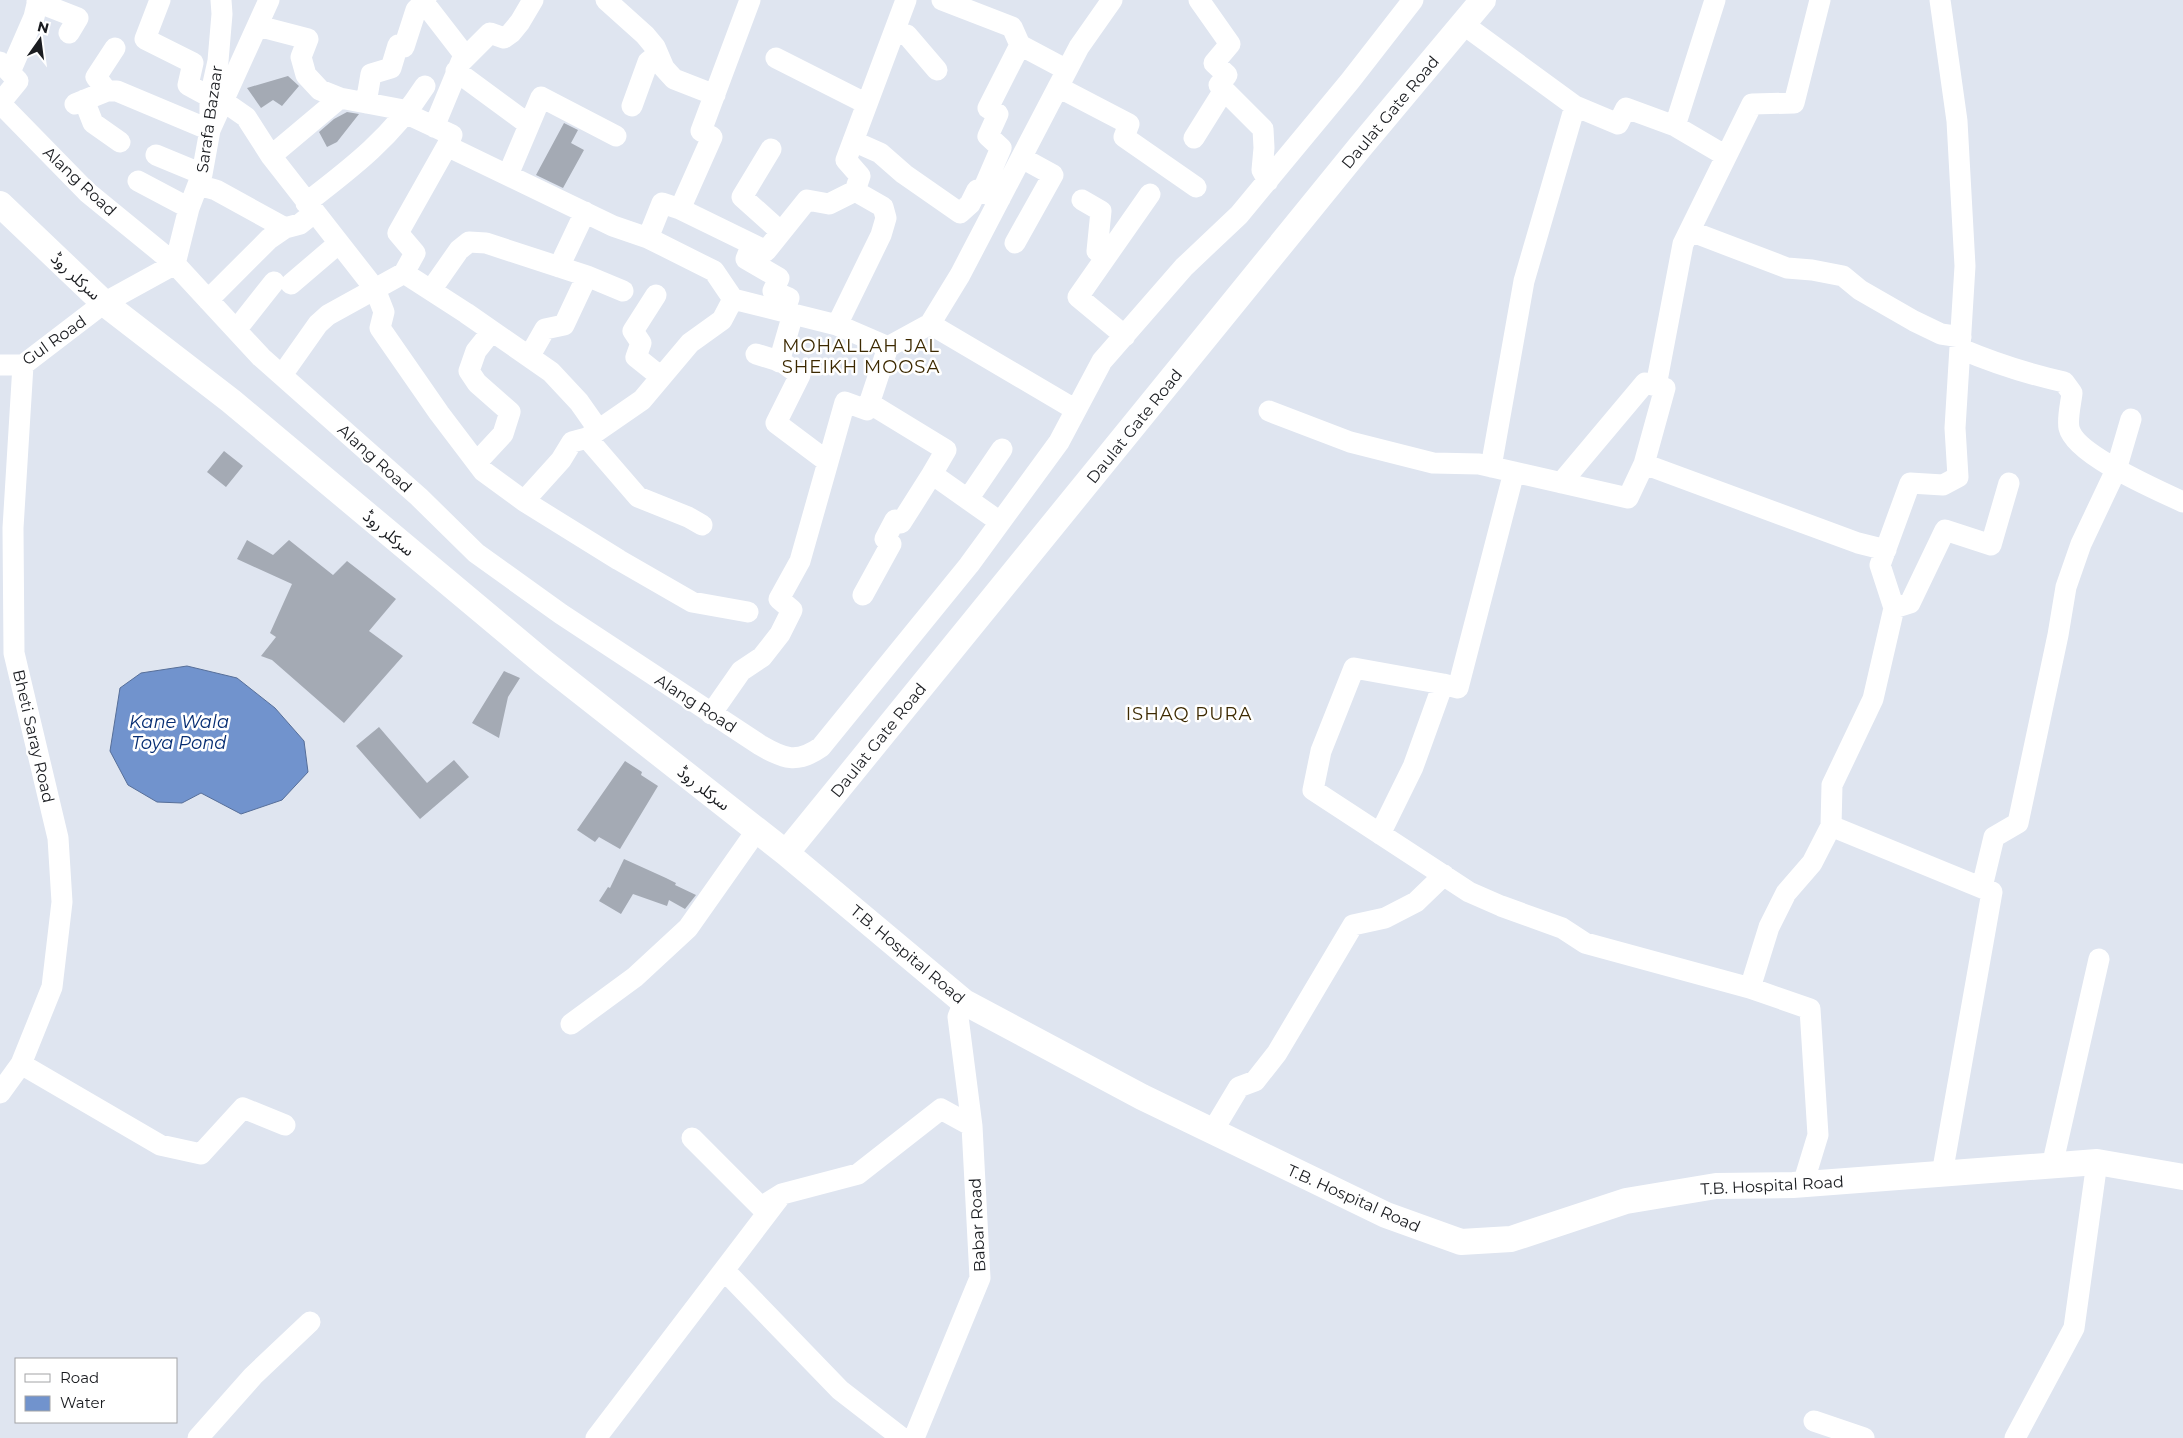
<svg xmlns="http://www.w3.org/2000/svg" width="2183" height="1438" font-family="Montserrat,'Noto Sans Arabic',sans-serif">
<style>
.water{fill:#7193cd;stroke:#576f99}
.building{fill:#a4aab4}
.lines{fill:none;stroke-linecap:round;stroke-linejoin:round}
.minor{stroke:#fff;stroke-width:21}
.major{stroke:#fff;stroke-width:26}
.labels{text-anchor:middle;stroke-width:5;stroke-linejoin:round;paint-order:stroke}
.street-label{font-size:16px;fill:#1a1c20;stroke:#fff}
.neighbourhood-label{font-size:18px;letter-spacing:1px;fill:#3c2901;stroke:#fff}
.water-label{font-size:18px;font-style:italic;fill:#062d72;stroke:#fff}
</style>
<rect width="100%" height="100%" fill="#dfe5f0"/>
<path class="water" d="M 187,666 L 237,678 L 275,708 L 304,741 L 308,772 L 282,800 L 241,814 L 201,793 L 182,803 L 157,802 L 128,785 L 110,751 L 120,688 L 141,673 Z"/>
<path class="building" d="M 288,76 L 299,86 L 282,106 L 273,100 L 261,108 L 247,88 Z
M 347,112 L 359,114 L 337,142 L 327,147 L 319,132 L 334,119 Z
M 564,123 L 578,130 L 571,143 L 584,150 L 563,188 L 536,175 Z
M 224,451 L 243,466 L 226,487 L 207,472 Z
M 247,540 L 273,555 L 289,540 L 333,575 L 347,561 L 396,599 L 369,631 L 403,656 L 344,723 L 272,660 L 261,656 L 276,637 L 270,633 L 292,584 L 237,559 Z
M 504,671 L 520,678 L 508,697 L 499,738 L 472,723 Z
M 379,727 L 427,783 L 454,760 L 469,777 L 420,819 L 356,746 Z
M 625,761 L 642,772 L 641,775 L 658,786 L 620,849 L 599,837 L 595,842 L 577,830 Z
M 624,859 L 666,878 L 676,883 L 675,885 L 696,895 L 685,909 L 669,900 L 667,906 L 633,894 L 621,914 L 599,901 L 608,887 L 610,888 Z"/>
<g class="lines">
<path class="minor" d="M 160,0 L 145,39 L 193,63 L 188,85 L 210,97
M 422,0 L 466,57
M 606,0 L 645,35 L 655,47 L 664,68 L 674,79 L 715,95
M 942,0 L 1012,27 L 1020,45 L 1067,70
M 1199,0 L 1230,44 L 1214,63 L 1227,75 L 1219,85 L 1263,129 L 1264,148 L 1262,170 L 1268,181
M 37,2 L 78,18 L 69,33
M 1463,24 L 1575,106 L 1618,124 L 1626,108 L 1675,126 L 1726,156
M 258,26 L 308,39 L 301,57 L 306,75 L 320,90 L 340,98 L 409,111
M 894,32 L 907,35 L 937,70
M 776,58 L 867,104
M 0,62 L 18,81 L 0,103 L 87,192 L 175,264 L 261,357 L 419,497 L 476,553 L 561,614 L 760,745 C 784,759 797,764 821,747 L 969,565 L 1059,442 L 1102,361 L 1184,267 L 1239,215 L 1350,81 L 1413,0
M 456,71 L 528,124
M 10,72 L 34,17 L 38,0
M 1058,87 L 1129,124 L 1124,137 L 1196,187
M 107,91 L 96,77 L 115,48
M 84,100 L 93,123 L 120,142
M 223,101 L 246,117 L 271,156 L 375,289 L 384,312 L 380,328 L 439,413 L 483,471 L 524,501 L 619,560 L 692,602 L 748,612
M 366,103 L 371,74 L 391,68 L 398,45 L 404,47 L 416,10 L 426,0
M 75,104 L 107,91 L 117,91 L 210,130 L 269,0
M 632,106 L 648,62 L 658,54
M 407,114 L 452,135 L 447,146 L 613,226 L 648,238 L 714,271 L 733,299 L 837,325 L 888,347 L 930,324
M 1675,126 L 1715,0
M 434,127 L 461,62 L 490,33 L 504,38 L 511,33 L 520,22 L 533,0
M 1194,138 L 1224,90
M 853,141 L 880,153 L 904,174 L 960,213 L 970,204 L 977,190 L 1000,199
M 771,149 L 742,197 L 781,232
M 156,155 L 202,174
M 271,156 L 340,98
M 508,175 L 541,97 L 616,136
M 138,181 L 189,208
M 198,185 L 216,190 L 285,228
M 982,192 L 1001,148 L 988,136 L 998,114 L 988,108 L 1020,45
M 1082,200 L 1101,211 L 1097,251 L 1106,257
M 306,203 C 353,167 393,136 425,86
M 680,209 L 766,251 L 807,200 L 829,204 L 855,191
M 1690,231 L 1787,268 L 1812,270 L 1843,276 L 1860,290 L 1914,321 L 1941,334 L 1961,337
M 648,238 L 662,203 L 680,209 L 712,137 L 701,131 L 750,0
M 1015,243 L 1053,175 L 1022,158
M 752,244 L 746,259 L 779,278 L 773,291 L 789,298 L 784,312
M 559,267 L 585,212
M 404,273 L 415,253 L 398,233 L 447,146
M 291,284 L 339,243
M 431,290 L 459,250 L 469,242 L 486,243 L 587,276 L 623,291
M 656,295 L 633,331 L 641,343 L 636,357 L 661,377
M 208,300 L 269,239 L 285,228 L 300,224 L 315,212
M 837,325 L 881,235 L 886,218 L 883,207 L 855,191 L 860,176 L 846,160 L 906,0
M 236,330 L 274,282
M 1125,336 L 1078,297 L 1150,194
M 1961,349 C 1994,363 2028,374 2064,382 L 2072,393 C 2071,403 2067,418 2069,428 C 2075,455 2158,490 2183,502
M 756,354 L 782,362 L 800,375 L 776,423 L 828,462
M 529,357 L 545,329 L 564,325 L 587,276
M 779,362 L 793,314
M 0,365 L 23,365 L 104,303 L 175,264 L 189,208 L 202,174 L 210,130 L 210,97 L 218,61 L 222,14 L 221,0
M 282,375 L 318,324 L 328,315 L 404,273 L 466,313 L 551,372 L 579,402 L 598,429
M 1656,386 L 1683,244 L 1752,104 L 1794,103 L 1820,0
M 869,403 L 946,450 L 932,474 L 1000,522
M 1076,410 L 930,324 L 960,275 L 1079,47 L 1112,0
M 1269,411 L 1350,442 L 1433,463 L 1479,464 L 1628,498 L 1644,464 L 1665,388 L 1645,383 L 1561,483
M 477,462 L 503,434 L 510,412 L 477,383 L 469,371 L 476,351 L 492,331
M 1644,464 L 1858,543 L 1886,550
M 1491,467 L 1524,281 L 1575,106
M 1514,472 L 1458,688 L 1443,684 L 1354,668 L 1321,751 L 1313,790 L 1469,892 L 1501,906 L 1562,928 L 1585,943 L 1750,988 L 1810,1009 L 1818,1135 L 1803,1184
M 968,499 L 1002,449
M 524,501 L 561,460 L 572,442 L 587,438
M 702,525 L 688,517 L 638,497 L 587,438 L 642,400 L 690,343 L 722,320 L 733,299
M 863,595 L 891,544 L 885,539 L 895,520 L 901,523 L 932,474
M 1894,608 L 1910,603 L 1945,530 L 1991,545 L 2009,483
M 711,714 L 741,671 L 762,657 L 780,634 L 792,610 L 779,599 L 800,561 L 845,402 L 867,410 L 888,347
M 1831,826 L 1992,892 L 1942,1174
M 1380,834 L 1413,767 L 1443,684
M 1982,887 L 1994,837 L 2018,823 L 2058,635 L 2066,587 L 2081,544 L 2116,470 L 2131,419
M 1750,988 L 1769,927 L 1786,893 L 1812,863 L 1831,826 L 1832,785 L 1873,699 L 1894,608 L 1880,565 L 1910,483 L 1943,485 L 1958,477 L 1955,428 L 1965,266 L 1957,121 L 1940,0
M 571,1024 L 635,977 L 688,928 L 757,830
M 21,1064 L 160,1145 L 201,1154 L 243,1108 L 285,1125
M 0,1093 L 21,1064 L 52,987 L 62,902 L 58,838 L 14,653 L 13,528 L 23,365
M 1212,1132 L 1239,1087 L 1255,1081 L 1277,1053 L 1353,925 L 1385,918 L 1416,902 L 1444,875
M 692,1138 L 761,1207 L 782,1194 L 858,1174 L 941,1109 L 972,1126
M 2052,1166 L 2099,959
M 724,1270 L 840,1390 L 902,1438
M 1814,1421 L 1864,1438
M 198,1438 L 253,1376 L 310,1322
M 596,1438 L 779,1198
M 914,1438 L 980,1278 L 972,1126 L 958,1017 L 964,1002
M 2015,1438 L 2074,1328 L 2097,1162"/>
<path class="major" d="M 0,204 L 104,303 L 231,401 L 543,662 L 786,853 L 964,1002 L 1142,1097 L 1386,1215 L 1461,1242 L 1511,1239 L 1626,1201 L 1716,1186 L 1793,1185 L 2097,1162 L 2183,1177
M 786,853 L 1360,147 L 1483,0"/>
</g>
<g class="labels">
<g class="street-label">
<text transform="translate(1390 112) rotate(-50)" y="6">Daulat Gate Road</text>
<text transform="translate(209 119) rotate(-82)" y="6">Sarafa Bazaar</text>
<text transform="translate(80 181) rotate(43)" y="6">Alang Road</text>
<text transform="translate(76 276) rotate(43)" y="6">سرکلر روڈ</text>
<text transform="translate(54 340) rotate(-35)" y="6">Gul Road</text>
<text transform="translate(1134 426) rotate(-51)" y="6">Daulat Gate Road</text>
<text transform="translate(375 458) rotate(42)" y="6">Alang Road</text>
<text transform="translate(389 533) rotate(40)" y="6">سرکلر روڈ</text>
<text transform="translate(696 703) rotate(33)" y="6">Alang Road</text>
<text transform="translate(34 736) rotate(77)" y="6">Bheti Saray Road</text>
<text transform="translate(878 740) rotate(-51)" y="6">Daulat Gate Road</text>
<text transform="translate(704 788) rotate(38)" y="6">سرکلر روڈ</text>
<text transform="translate(908 954) rotate(40)" y="6">T.B. Hospital Road</text>
<text transform="translate(1772 1185) rotate(-3)" y="6">T.B. Hospital Road</text>
<text transform="translate(1354 1198) rotate(24)" y="6">T.B. Hospital Road</text>
<text transform="translate(977 1225) rotate(-93)" y="6">Babar Road</text>
</g>
<g class="neighbourhood-label">
<text x="861" y="352">MOHALLAH JAL<tspan x="861" dy="21">SHEIKH MOOSA</tspan></text>
<text x="1189" y="720">ISHAQ PURA</text>
</g>
<g class="water-label">
<text x="179" y="728">Kane Wala<tspan x="179" dy="21">Toya Pond</tspan></text>
</g>
</g>
<rect x="15" y="1358" width="162" height="65" fill="#ffffff" stroke="#a3a4a6"/>
<rect x="25" y="1374" width="25" height="8" fill="#ffffff" stroke="#a3a4a6"/>
<text x="60" y="1383" font-size="15" fill="#1a1c20">Road</text>
<rect x="25" y="1396" width="25" height="15" fill="#7193cd" stroke="#a3a4a6"/>
<text x="60" y="1408" font-size="15" fill="#1a1c20">Water</text>
<g transform="translate(40 40) rotate(14)" stroke="#ffffff" stroke-width="4" paint-order="stroke">
<path d="M0-4L9 19L0 12L-9 19Z" fill="#1a1c20"/>
<text y="-8" font-size="14" font-weight="bold" text-anchor="middle" fill="#1a1c20">N</text>
</g>
</svg>
